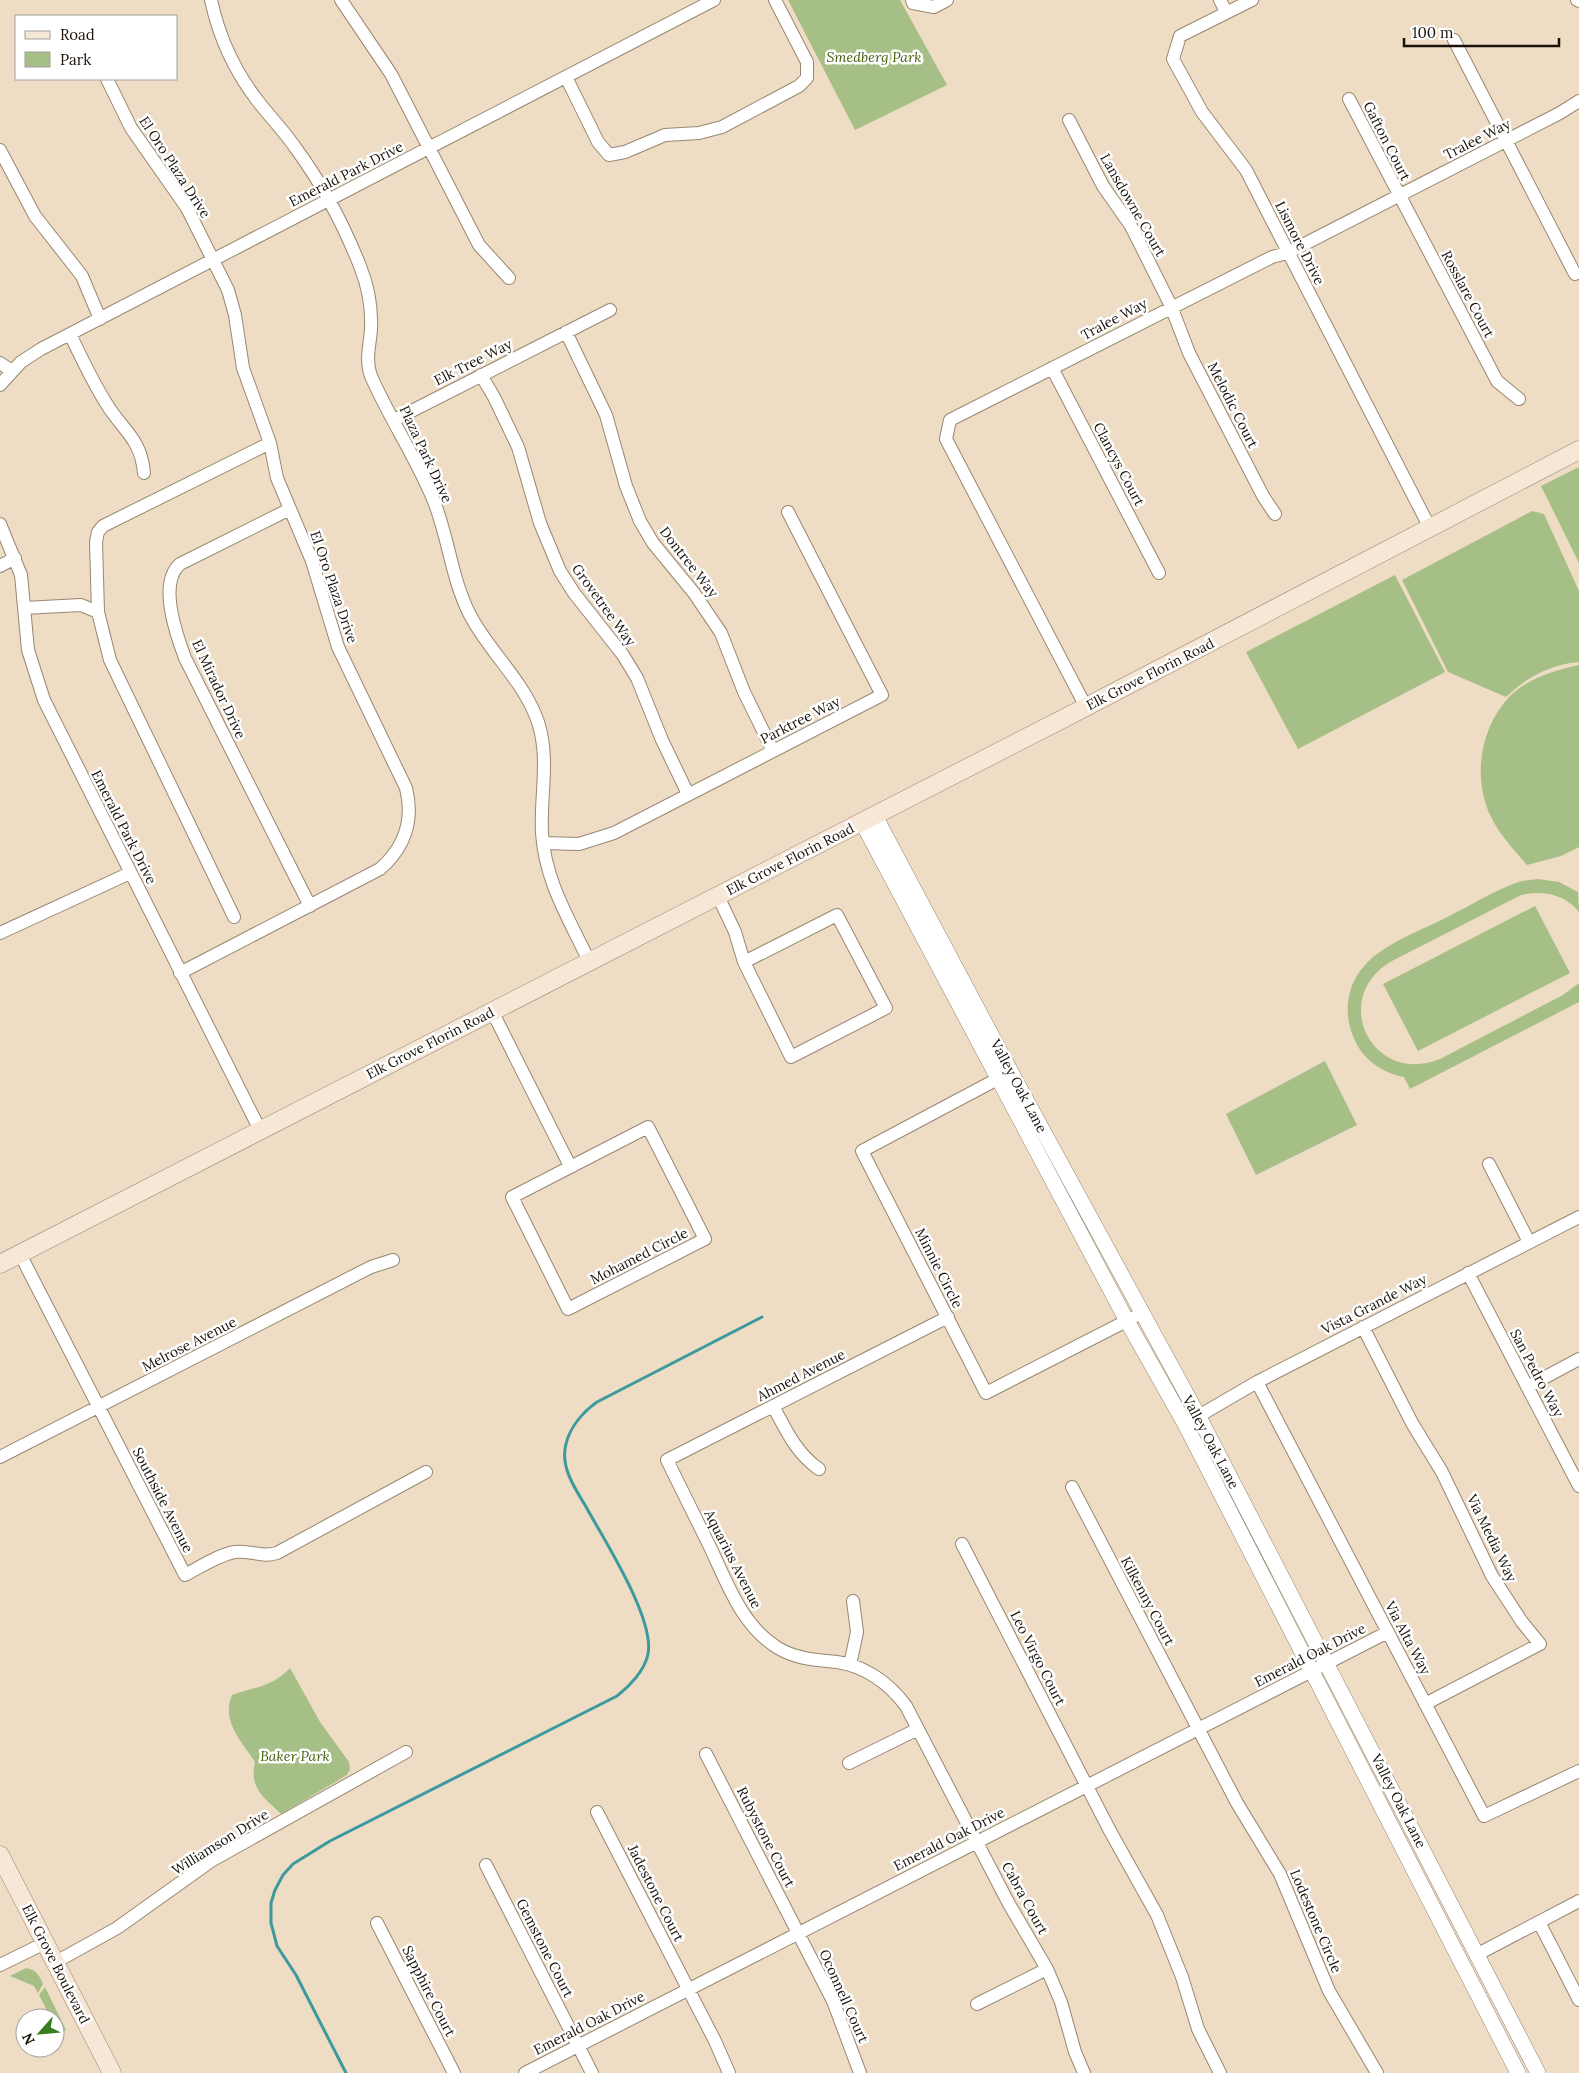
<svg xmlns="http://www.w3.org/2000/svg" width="1579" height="2073" font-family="Lora,serif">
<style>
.green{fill:#a6bf86}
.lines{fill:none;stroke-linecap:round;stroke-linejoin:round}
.stream{stroke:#3c9a9e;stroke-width:3}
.minor-casing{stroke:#988771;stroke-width:14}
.tertiary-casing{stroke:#988771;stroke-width:16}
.secondary-casing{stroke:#988771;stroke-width:19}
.minor{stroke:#fff;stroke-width:12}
.tertiary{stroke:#fff;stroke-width:15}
.secondary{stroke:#f7e7d6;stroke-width:18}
.labels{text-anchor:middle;stroke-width:5;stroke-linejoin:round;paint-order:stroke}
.park-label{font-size:14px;font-style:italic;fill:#45610d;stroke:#fff}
.street-label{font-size:14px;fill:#19120a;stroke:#fff}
</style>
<rect width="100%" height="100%" fill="#eedcc4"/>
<path class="green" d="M 788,0 L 900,0 L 947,85 L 855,130 Z
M 1579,467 L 1579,563 L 1541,486 Z
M 1532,511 L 1544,514 L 1579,591 L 1579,662 C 1551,664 1525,678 1506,697 L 1448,672 L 1402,580 Z
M 1395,575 L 1445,672 L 1298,749 L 1246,652 Z
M 1579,665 L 1579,847 L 1561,856 L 1527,865 C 1514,850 1500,835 1491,817 C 1472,778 1480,727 1510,696 C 1528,678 1556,670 1579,665 Z
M 1538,879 L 1559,882 L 1578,892 L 1579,912 C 1565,894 1542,890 1521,895 L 1390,962 C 1329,1000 1373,1086 1440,1059 L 1563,995 L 1579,983 L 1579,1002 L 1410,1089 L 1404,1077 C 1381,1073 1361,1058 1353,1036 C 1343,1012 1347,984 1365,965 C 1384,943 1425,929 1451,915 C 1472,905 1493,891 1516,883 C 1523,880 1530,880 1538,879 Z
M 1535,906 L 1570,973 L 1418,1051 L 1383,984 Z
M 1325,1061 L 1357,1125 L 1256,1175 L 1226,1114 Z
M 290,1668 L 320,1722 L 349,1762 L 350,1769 L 347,1775 L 281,1814 C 264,1797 249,1789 255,1762 C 241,1740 221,1721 232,1695 C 255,1687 272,1687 290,1668 Z
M 26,1968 C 37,1970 39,1975 43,1984 L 38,1993 L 34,1986 L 10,1976 Z
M 45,1987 L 66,2030 L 59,2034 L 55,2025 L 55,2018 L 51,2018 L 39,1995 Z"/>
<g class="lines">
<path class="stream" d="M 346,2073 L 296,1975 L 277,1946 L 271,1923 L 271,1903 L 275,1890 L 283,1875 L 293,1864 L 330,1841 L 617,1696 C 629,1687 645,1670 648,1654 C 655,1618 603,1538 585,1505 C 574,1487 560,1466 566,1444 C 570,1427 583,1412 597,1402 L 762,1317"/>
<defs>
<path id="minor" d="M 211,0 C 219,37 234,70 257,100 C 270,117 285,132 297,150 C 322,184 344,226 360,266 C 368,286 372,308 371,329 C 370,345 365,360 371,376 C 390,420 418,460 435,504 C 449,541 452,580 470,615 C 490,653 524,681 538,722 C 550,759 540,795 542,833 C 545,881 569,919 589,961
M 341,0 L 391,74 L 479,245 L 509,278
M 912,0 L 913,3 L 934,7 L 947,0
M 1220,0 L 1226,12
M 1252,0 L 1180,36 L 1173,59 L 1202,112 L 1246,170 L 1430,528
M 1577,0 L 1579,1
M 1454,40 L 1575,274
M 566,77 L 598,142 L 609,155 L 625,152 L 665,135 L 699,133 L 722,127 L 799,86 L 807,78 L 807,62 L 775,0
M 107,79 L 131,128 L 187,208 L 228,290 L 235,315 L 243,368 L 270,443 L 277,478 L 312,561 L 338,647 L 406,788 C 414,820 405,847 380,869 L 180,973
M 1349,99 L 1497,381 L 1519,399
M 1069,120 L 1103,186 L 1131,226 L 1171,306 L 1189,353 L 1263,496 L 1275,514
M 0,150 L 35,216 L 82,276 L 100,319
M 566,332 L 606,415 L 626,486 L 640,521 L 653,543 L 694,593 L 721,633 L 744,692 L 773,751
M 70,334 C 81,357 92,381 106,403 C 122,430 141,438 144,473
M 0,363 L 12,371
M 1052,368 L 1159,573
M 481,375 L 494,397 L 518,447 L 540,523 L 560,571 L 574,593 L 623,655 L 637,678 L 662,740 L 688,794
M 0,385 L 21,362 L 41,349 L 714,0
M 394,420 L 610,310
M 290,509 L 180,564 C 158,583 176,634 185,658 L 310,906
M 0,524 L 21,575 L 28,650 L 44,700 L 260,1130
M 0,566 L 15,558
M 24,608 L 81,605 L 98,612
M 1086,707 L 946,439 L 950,420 L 1272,257 L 1287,253 L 1560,113 L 1579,101
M 543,843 L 579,844 L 614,833 L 882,695 L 788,512
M 718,896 L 735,932 L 744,962
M 837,915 L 886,1008 L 791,1057 L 744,962 Z
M 234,917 L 110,660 L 98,612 L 96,542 L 98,532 L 103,526 L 270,443
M 0,933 L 130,873
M 492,1011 L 570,1166
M 1005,1075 L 862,1151 L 986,1393 L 1142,1313
M 648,1127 L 705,1239 L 568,1309 L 512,1197 Z
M 1489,1164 L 1529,1242
M 20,1254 L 185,1575 C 200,1567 218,1555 235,1552 C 250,1550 263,1558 277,1553 L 426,1472
M 1468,1273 L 1579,1486
M 948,1317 L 667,1460 C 682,1490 696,1519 711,1549 C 728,1585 742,1626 778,1648 C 796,1659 816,1660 837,1662 C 865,1666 889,1683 906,1706 L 1009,1904 L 1047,1969 L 1061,2002 L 1075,2052 L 1084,2073
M 1363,1327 L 1412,1423 L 1442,1472 L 1492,1576 L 1522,1622 L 1540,1644 L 1425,1704
M 1257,1382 L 1484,1816 L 1579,1771
M 1527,1387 L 1579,1359
M 773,1406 C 786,1430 796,1453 819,1469
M 1185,1424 L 1257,1382 L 1579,1217
M 0,1457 L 371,1267 L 393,1260
M 1072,1487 L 1237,1803 L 1280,1874 L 1329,1991 L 1377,2073
M 962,1544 L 1110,1831 L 1157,1915 L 1182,1977 L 1198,2029 L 1220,2073
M 850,1665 L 857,1632 L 853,1601
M 706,1754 L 833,2001 L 860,2073
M 849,1763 L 918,1729
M 597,1812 L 715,2041 L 729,2073
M 486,1865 L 592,2073
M 1539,1922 L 1579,2000
M 377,1923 L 454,2073
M 1478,1954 L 1579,1901
M 54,1963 L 117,1928 L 211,1861 L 406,1752
M 0,1965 L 45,1943
M 977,2004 L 1047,1969
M 525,2073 L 1388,1632"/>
<path id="tertiary" d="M 875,816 L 1011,1072 L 1199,1417 L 1538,2073
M 862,822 L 1127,1321 L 1185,1424 L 1518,2073"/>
<path id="secondary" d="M 0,1264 L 1086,707 L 1579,450
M 0,1855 L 112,2073"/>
</defs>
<use href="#minor" class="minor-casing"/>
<use href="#tertiary" class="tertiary-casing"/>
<use href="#secondary" class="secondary-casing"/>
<use href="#minor" class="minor"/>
<use href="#tertiary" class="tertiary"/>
<use href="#secondary" class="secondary"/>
</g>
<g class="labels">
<g class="park-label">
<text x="874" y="62">Smedberg Park</text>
<text x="295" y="1761">Baker Park</text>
</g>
<g class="street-label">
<text transform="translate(1477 139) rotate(-27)" y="5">Tralee Way</text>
<text transform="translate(1387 141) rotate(63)" y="5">Gafton Court</text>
<text transform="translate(175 167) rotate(57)" y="5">El Oro Plaza Drive</text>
<text transform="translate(346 174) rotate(-27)" y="5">Emerald Park Drive</text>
<text transform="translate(1133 205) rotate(60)" y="5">Lansdowne Court</text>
<text transform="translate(1300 243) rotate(63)" y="5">Lismore Drive</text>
<text transform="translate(1468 294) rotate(62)" y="5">Rosslare Court</text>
<text transform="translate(1114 319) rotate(-28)" y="5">Tralee Way</text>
<text transform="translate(473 362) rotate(-27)" y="5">Elk Tree Way</text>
<text transform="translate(1233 405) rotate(63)" y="5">Melodic Court</text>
<text transform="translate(426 454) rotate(65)" y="5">Plaza Park Drive</text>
<text transform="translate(1119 464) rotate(62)" y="5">Clancys Court</text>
<text transform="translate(689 562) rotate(52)" y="5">Dontree Way</text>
<text transform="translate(334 587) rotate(71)" y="5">El Oro Plaza Drive</text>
<text transform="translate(604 605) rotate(54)" y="5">Grovetree Way</text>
<text transform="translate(1150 674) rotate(-27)" y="5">Elk Grove Florin Road</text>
<text transform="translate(219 689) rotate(65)" y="5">El Mirador Drive</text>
<text transform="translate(800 720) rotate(-27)" y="5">Parktree Way</text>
<text transform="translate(124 827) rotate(63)" y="5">Emerald Park Drive</text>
<text transform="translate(790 859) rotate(-27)" y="5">Elk Grove Florin Road</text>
<text transform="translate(430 1043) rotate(-27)" y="5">Elk Grove Florin Road</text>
<text transform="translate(1019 1086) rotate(62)" y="5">Valley Oak Lane</text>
<text transform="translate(639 1256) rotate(-27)" y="5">Mohamed Circle</text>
<text transform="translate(939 1268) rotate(63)" y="5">Minnie Circle</text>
<text transform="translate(1374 1304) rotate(-27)" y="5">Vista Grande Way</text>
<text transform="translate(189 1344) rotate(-27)" y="5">Melrose Avenue</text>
<text transform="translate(1537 1373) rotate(62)" y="5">San Pedro Way</text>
<text transform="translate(801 1375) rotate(-27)" y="5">Ahmed Avenue</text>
<text transform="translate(1211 1442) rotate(62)" y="5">Valley Oak Lane</text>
<text transform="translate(163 1500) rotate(63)" y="5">Southside Avenue</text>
<text transform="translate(1492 1538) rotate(64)" y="5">Via Media Way</text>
<text transform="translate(733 1559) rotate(63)" y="5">Aquarius Avenue</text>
<text transform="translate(1148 1601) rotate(62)" y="5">Kilkenny Court</text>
<text transform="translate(1408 1638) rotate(62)" y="5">Via Alta Way</text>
<text transform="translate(1310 1655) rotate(-27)" y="5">Emerald Oak Drive</text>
<text transform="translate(1038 1658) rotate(63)" y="5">Leo Virgo Court</text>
<text transform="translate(1399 1801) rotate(63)" y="5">Valley Oak Lane</text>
<text transform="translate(766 1837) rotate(63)" y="5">Rubystone Court</text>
<text transform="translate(949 1839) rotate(-27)" y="5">Emerald Oak Drive</text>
<text transform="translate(220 1842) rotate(-32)" y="5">Williamson Drive</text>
<text transform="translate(656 1893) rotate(63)" y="5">Jadestone Court</text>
<text transform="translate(1025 1898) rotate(61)" y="5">Cabra Court</text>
<text transform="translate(1316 1921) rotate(67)" y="5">Lodestone Circle</text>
<text transform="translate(545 1948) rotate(63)" y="5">Gemstone Court</text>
<text transform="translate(56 1964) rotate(63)" y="5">Elk Grove Boulevard</text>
<text transform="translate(429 1991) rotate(63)" y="5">Sapphire Court</text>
<text transform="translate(844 1996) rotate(66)" y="5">Oconnell Court</text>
<text transform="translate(589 2023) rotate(-27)" y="5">Emerald Oak Drive</text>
</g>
</g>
<rect x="15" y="15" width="162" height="65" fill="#ffffff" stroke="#a3a09d"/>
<rect x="25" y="31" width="25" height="8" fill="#f7e7d6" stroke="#a3a09d"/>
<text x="60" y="40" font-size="15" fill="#19120a">Road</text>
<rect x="25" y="52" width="25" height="15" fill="#a6bf86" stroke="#a3a09d"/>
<text x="60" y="65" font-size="15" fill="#19120a">Park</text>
<g transform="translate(40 2033) rotate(243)"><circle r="24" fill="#ffffff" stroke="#a3a09d"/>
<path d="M0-4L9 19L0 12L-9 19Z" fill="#377e23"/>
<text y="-8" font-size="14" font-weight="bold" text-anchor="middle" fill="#19120a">N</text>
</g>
<path d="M1404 38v8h155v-8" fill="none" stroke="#19120a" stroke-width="2.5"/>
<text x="1412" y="38" font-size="15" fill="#19120a" stroke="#ffffff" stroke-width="4" paint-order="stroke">100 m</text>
</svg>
